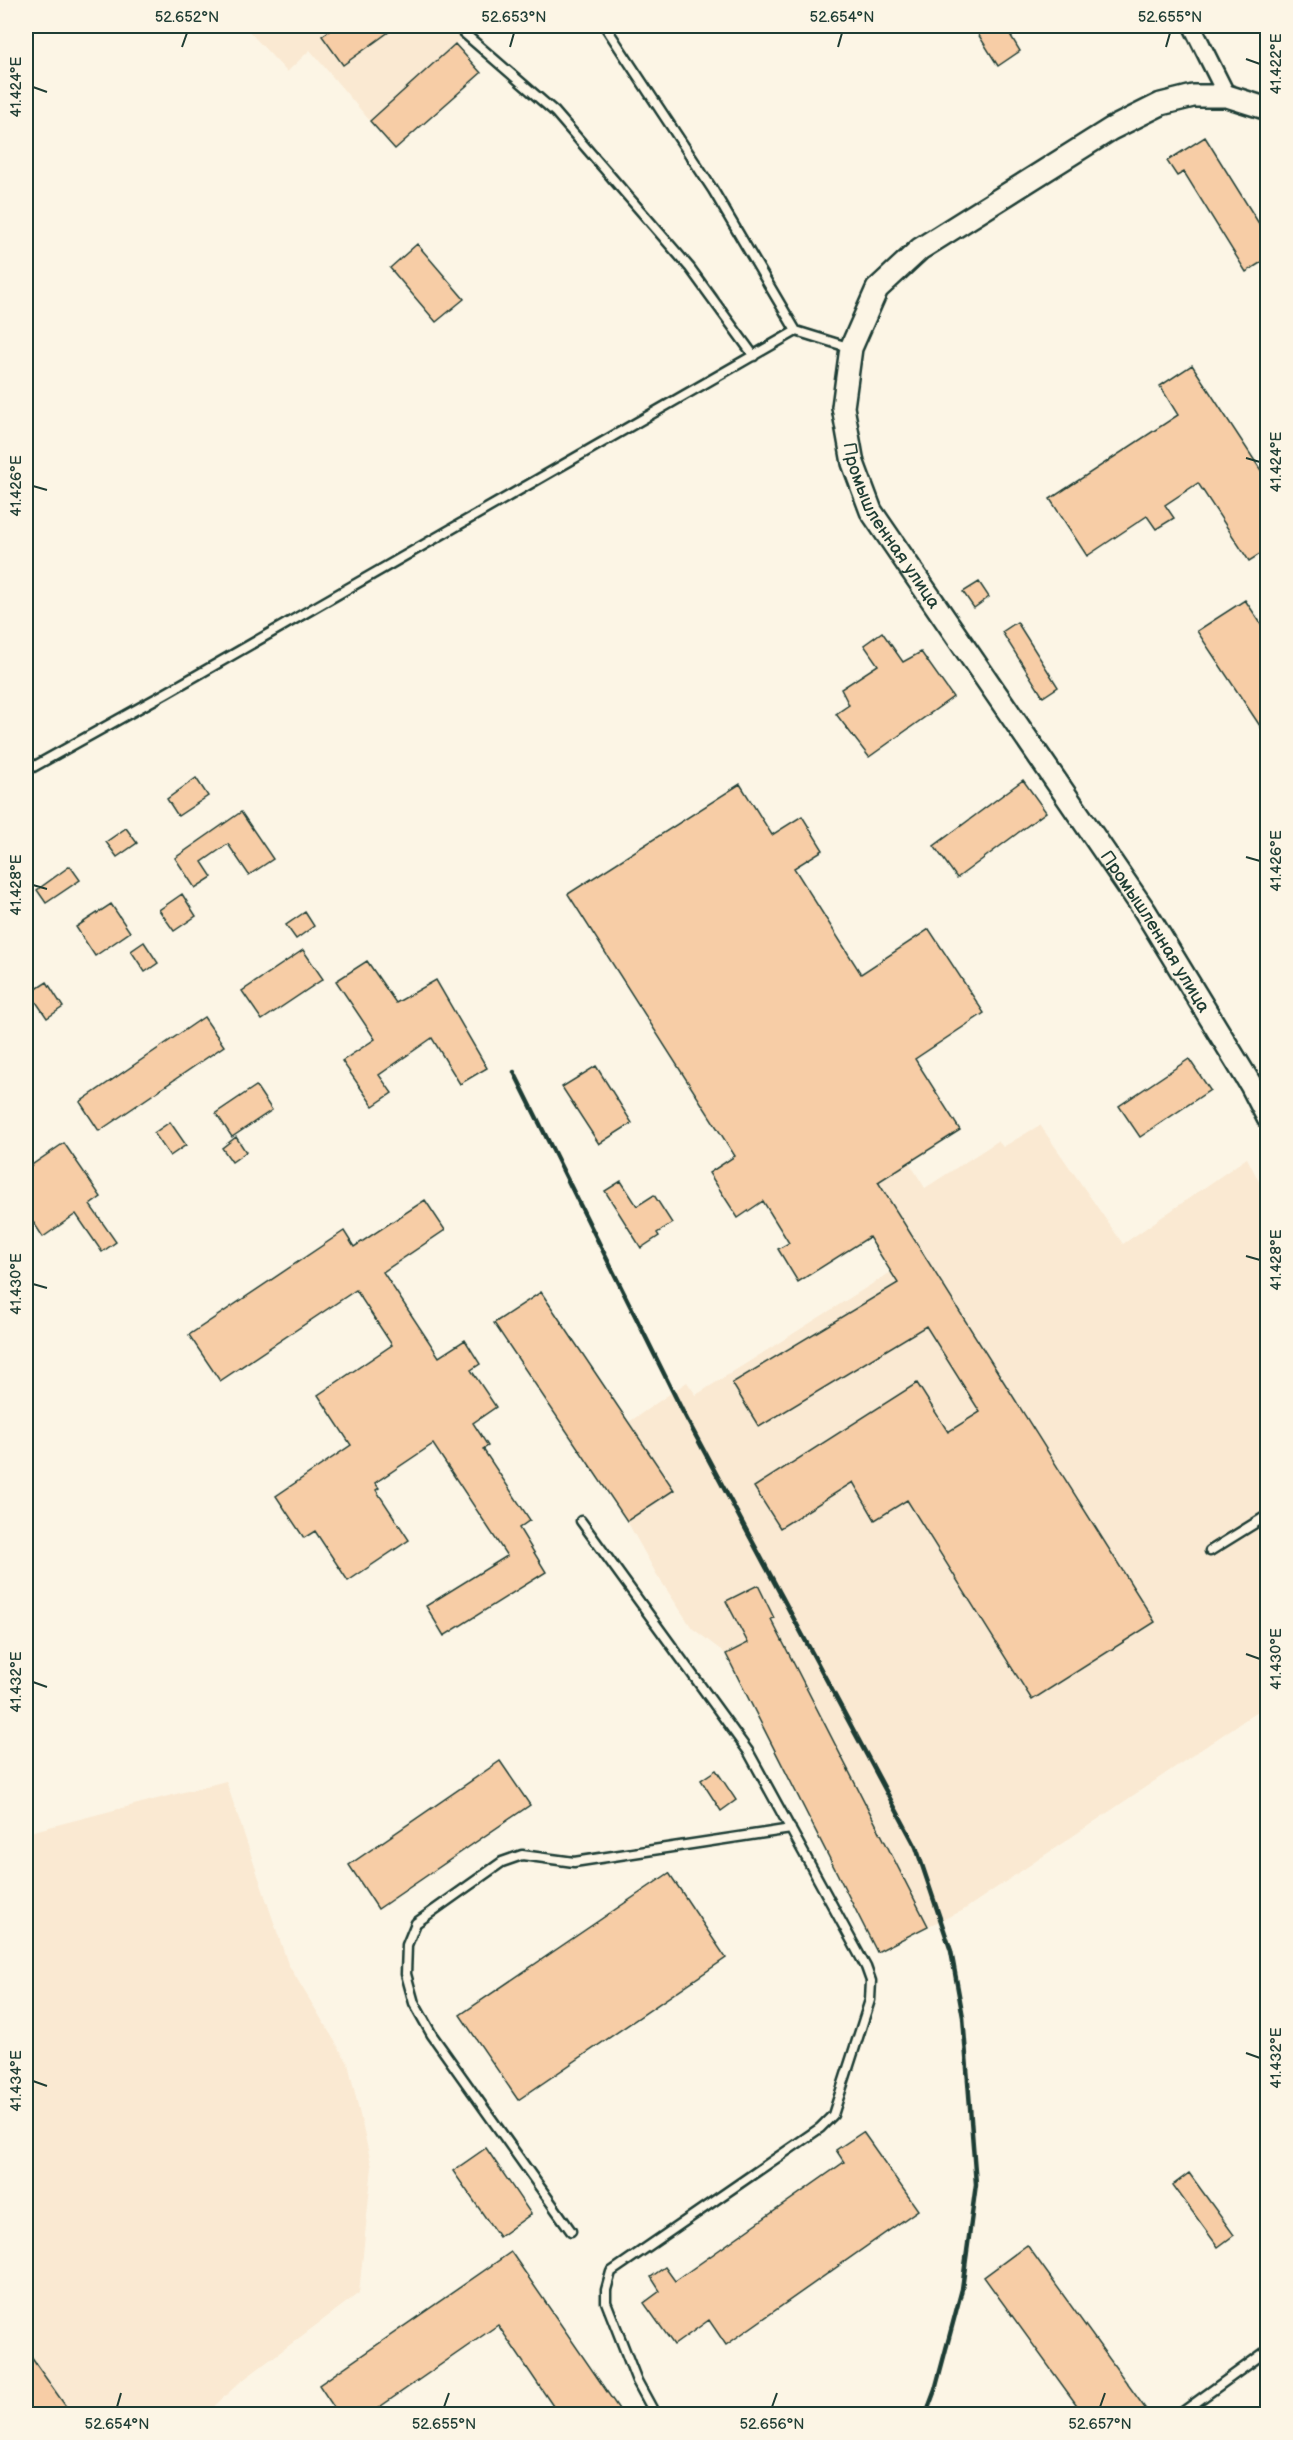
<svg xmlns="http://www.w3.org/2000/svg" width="1293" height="2440" font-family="'Balsamiq Sans',sans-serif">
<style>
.built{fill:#fae9d2}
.building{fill:#f7cda6;stroke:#1f3d34;stroke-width:1.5}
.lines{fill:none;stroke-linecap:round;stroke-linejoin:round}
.service-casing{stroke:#1f3d34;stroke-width:13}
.minor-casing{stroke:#1f3d34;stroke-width:21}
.tertiary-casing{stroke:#1f3d34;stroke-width:26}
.service{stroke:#fcf5e5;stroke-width:8}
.minor{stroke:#fcf5e5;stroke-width:16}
.tertiary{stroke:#fcf5e5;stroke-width:21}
.rail{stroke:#1f3d34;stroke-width:4.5}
.ticks{fill:none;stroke:#1f3d34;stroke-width:2}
.labels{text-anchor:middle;stroke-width:4.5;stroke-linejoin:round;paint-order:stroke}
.street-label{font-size:18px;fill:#1f3d34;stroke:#fcf5e5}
.neatline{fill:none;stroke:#1f3d34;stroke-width:2}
.ticks-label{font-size:15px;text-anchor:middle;fill:#1f3d34}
</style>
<rect width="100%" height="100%" fill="#fcf5e5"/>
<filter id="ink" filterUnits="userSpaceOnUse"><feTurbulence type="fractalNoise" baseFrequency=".0167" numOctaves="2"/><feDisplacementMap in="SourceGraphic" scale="12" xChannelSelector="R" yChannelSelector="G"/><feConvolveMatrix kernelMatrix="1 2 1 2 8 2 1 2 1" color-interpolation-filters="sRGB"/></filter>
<g filter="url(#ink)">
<path class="built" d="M 244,26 L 467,26 L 471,29 L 370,121 L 310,50 L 287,72 Z
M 1040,1125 L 1123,1244 L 1247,1158 L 1268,1199 L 1267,1705 L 962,1911 L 928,1926 L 776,1629 L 726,1654 L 692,1628 L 657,1575 L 627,1521 L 674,1490 L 629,1422 L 687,1382 L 696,1395 L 891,1272 L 847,1201 L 909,1162 L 925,1188 L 998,1141 L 1003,1147 Z
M 226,1781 L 288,1964 L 348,2063 L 372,2167 L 359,2293 L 239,2383 L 206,2414 L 26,2414 L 26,1833 Z"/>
<path class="building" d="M 336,26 L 397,26 L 343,65 L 322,36 Z
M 973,26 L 1005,26 L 1020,51 L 998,66 Z
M 455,44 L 481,73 L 395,149 L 370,121 Z
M 1205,137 L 1268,238 L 1268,258 L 1246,272 L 1184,172 L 1177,176 L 1167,161 Z
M 417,244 L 464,299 L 436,322 L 390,268 Z
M 1192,365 L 1268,481 L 1268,549 L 1249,561 L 1198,483 L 1165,505 L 1174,518 L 1156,529 L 1147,516 L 1087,556 L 1050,499 L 1178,415 L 1160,386 Z
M 979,582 L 989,597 L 974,608 L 963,592 Z
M 1245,600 L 1268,634 L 1268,738 L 1197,631 Z
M 1017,622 L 1058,687 L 1043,697 L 1002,632 Z
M 882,632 L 903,662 L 921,652 L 953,697 L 869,757 L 836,714 L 849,705 L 841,689 L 878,665 L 864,645 Z
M 196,778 L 208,796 L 178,816 L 167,799 Z
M 1023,780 L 1046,812 L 957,878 L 934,846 Z
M 740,784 L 772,835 L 802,816 L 823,850 L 794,868 L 861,974 L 929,929 L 984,1013 L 915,1059 L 960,1130 L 878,1182 L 1155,1622 L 1032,1700 L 907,1500 L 875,1520 L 853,1482 L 780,1528 L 754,1487 L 917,1383 L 948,1432 L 980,1412 L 926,1326 L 759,1427 L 732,1383 L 898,1283 L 869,1237 L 798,1282 L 778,1249 L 789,1243 L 763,1201 L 738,1218 L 709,1173 L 735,1156 L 568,894 Z
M 241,812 L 273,859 L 249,875 L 228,844 L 202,862 L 212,877 L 195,888 L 175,858 Z
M 126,828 L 137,843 L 117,857 L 106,842 Z
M 70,866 L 80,880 L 46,903 L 37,890 Z
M 182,894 L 196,916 L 174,931 L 159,910 Z
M 111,904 L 130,932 L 95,956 L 76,927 Z
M 305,912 L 314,926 L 296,939 L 286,925 Z
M 144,942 L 158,963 L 145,972 L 131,951 Z
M 303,950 L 323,979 L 262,1020 L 242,991 Z
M 367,961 L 396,1003 L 436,980 L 487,1068 L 460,1084 L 432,1038 L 379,1075 L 392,1093 L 373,1106 L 342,1061 L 375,1039 L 336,981 Z
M 47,982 L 63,1007 L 47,1018 L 30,993 Z
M 204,1017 L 224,1046 L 99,1131 L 80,1102 Z
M 1189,1059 L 1210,1090 L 1140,1137 L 1119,1106 Z
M 596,1066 L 632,1123 L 599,1144 L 562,1087 Z
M 256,1086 L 272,1110 L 232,1137 L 216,1113 Z
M 170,1122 L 186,1145 L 170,1156 L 154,1133 Z
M 236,1137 L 246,1152 L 232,1162 L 222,1148 Z
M 64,1143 L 101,1197 L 90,1205 L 116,1242 L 102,1252 L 76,1214 L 43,1237 L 26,1211 L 26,1169 Z
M 621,1181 L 637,1206 L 654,1195 L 672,1223 L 657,1233 L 659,1236 L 641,1248 L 605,1191 Z
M 425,1200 L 445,1230 L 383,1272 L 439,1357 L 465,1340 L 480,1364 L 471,1370 L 496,1407 L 473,1423 L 488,1446 L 483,1449 L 530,1520 L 519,1528 L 546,1572 L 444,1636 L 426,1606 L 507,1556 L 433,1444 L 375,1483 L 379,1488 L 376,1490 L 409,1540 L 348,1581 L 315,1531 L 304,1538 L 276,1496 L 351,1445 L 318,1395 L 392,1345 L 356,1290 L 220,1381 L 189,1335 L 344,1231 L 354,1247 Z
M 541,1292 L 674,1490 L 627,1521 L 494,1323 Z
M 758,1585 L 774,1618 L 771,1619 L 928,1926 L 877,1952 L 726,1654 L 748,1643 L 726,1601 Z
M 500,1761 L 530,1805 L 378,1909 L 349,1865 Z
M 716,1770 L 736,1800 L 721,1811 L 701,1780 Z
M 669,1873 L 726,1958 L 518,2100 L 460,2015 Z
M 863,2132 L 918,2210 L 726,2345 L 709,2320 L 674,2345 L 644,2303 L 660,2291 L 651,2277 L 665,2267 L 675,2281 L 844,2162 L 836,2150 Z
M 486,2148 L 531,2214 L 499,2237 L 453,2171 Z
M 1189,2173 L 1234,2235 L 1218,2247 L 1173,2185 Z
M 1027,2245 L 1150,2415 L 1084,2415 L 984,2277 Z
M 511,2252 L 623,2415 L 559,2415 L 498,2325 L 368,2415 L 339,2415 L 319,2385 Z
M 26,2350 L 72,2415 L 26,2415 Z"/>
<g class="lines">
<defs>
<path id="service" d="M 456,26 L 555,112 L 690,268 L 754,356
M 605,26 L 713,190 L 796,331
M 26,771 L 166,693 L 796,331 L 851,348
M 581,1521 L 748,1751 L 866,1967 L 871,1981 L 870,2000 L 833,2115 L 820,2128 L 611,2272 L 606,2290 L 606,2302 L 637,2381 L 655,2414
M 1210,1551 L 1268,1515
M 571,2231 L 432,2035 L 414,2003 L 406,1974 L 407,1945 L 416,1923 L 502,1862 L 522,1855 L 574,1862 L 791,1829
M 1180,2414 L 1268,2350"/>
<path id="minor" d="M 1192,26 L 1227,96"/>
<g id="tertiary">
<path id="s1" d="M 1268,109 L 1227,96 L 1193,96 L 1161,104 L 1111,129 L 920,249 L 877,289 L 851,348 L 843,407 L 853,463 L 871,511 L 1145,911 L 1251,1085 L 1268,1118"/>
</g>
</defs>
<use href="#service" class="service-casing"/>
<use href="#minor" class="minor-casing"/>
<use href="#tertiary" class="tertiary-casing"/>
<use href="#service" class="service"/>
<use href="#minor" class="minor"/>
<use href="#tertiary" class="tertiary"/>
<path class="rail" d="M 514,1072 L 682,1410 L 916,1847 L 951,1951 L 963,2017 L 976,2184 L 962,2289 L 935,2390 L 926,2414
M 1257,2414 L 1268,2408"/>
</g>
</g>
<path class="ticks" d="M 182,47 L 187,33M 510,47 L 514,33M 838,47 L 842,33M 1166,47 L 1170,33M 1246,59 L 1260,64M 33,87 L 47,92M 1246,458 L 1260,462M 33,486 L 47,490M 1246,857 L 1260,861M 33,885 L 47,889M 1246,1256 L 1260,1260M 33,1284 L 47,1288M 1246,1654 L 1260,1659M 33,1682 L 47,1687M 1246,2053 L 1260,2058M 33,2081 L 47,2086M 117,2407 L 121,2393M 444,2407 L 449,2393M 772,2407 L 777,2393M 1100,2407 L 1105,2393"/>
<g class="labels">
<g class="street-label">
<text dy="6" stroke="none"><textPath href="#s1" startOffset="704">Промышленная улица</textPath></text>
<text dy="6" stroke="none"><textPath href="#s1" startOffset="1190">Промышленная улица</textPath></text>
</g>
</g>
<rect width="1293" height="2440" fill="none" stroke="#fcf5e5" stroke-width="66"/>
<rect x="33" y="33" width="1227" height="2374" class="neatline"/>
<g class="ticks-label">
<text x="187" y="22">52.652°N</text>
<text x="514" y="22">52.653°N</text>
<text x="842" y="22">52.654°N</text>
<text x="1170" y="22">52.655°N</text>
<text transform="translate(1276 64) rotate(-90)" y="5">41.422°E</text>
<text transform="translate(16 87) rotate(-90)" y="5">41.424°E</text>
<text transform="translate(1276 462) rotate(-90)" y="5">41.424°E</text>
<text transform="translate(16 486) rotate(-90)" y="5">41.426°E</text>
<text transform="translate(1276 861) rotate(-90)" y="5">41.426°E</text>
<text transform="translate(16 885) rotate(-90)" y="5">41.428°E</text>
<text transform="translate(1276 1260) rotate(-90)" y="5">41.428°E</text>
<text transform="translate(16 1284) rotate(-90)" y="5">41.430°E</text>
<text transform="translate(1276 1659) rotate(-90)" y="5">41.430°E</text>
<text transform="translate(16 1682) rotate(-90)" y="5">41.432°E</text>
<text transform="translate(1276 2058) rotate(-90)" y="5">41.432°E</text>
<text transform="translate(16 2081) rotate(-90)" y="5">41.434°E</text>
<text x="117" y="2429">52.654°N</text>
<text x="444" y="2429">52.655°N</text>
<text x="772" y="2429">52.656°N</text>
<text x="1100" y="2429">52.657°N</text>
</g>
</svg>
